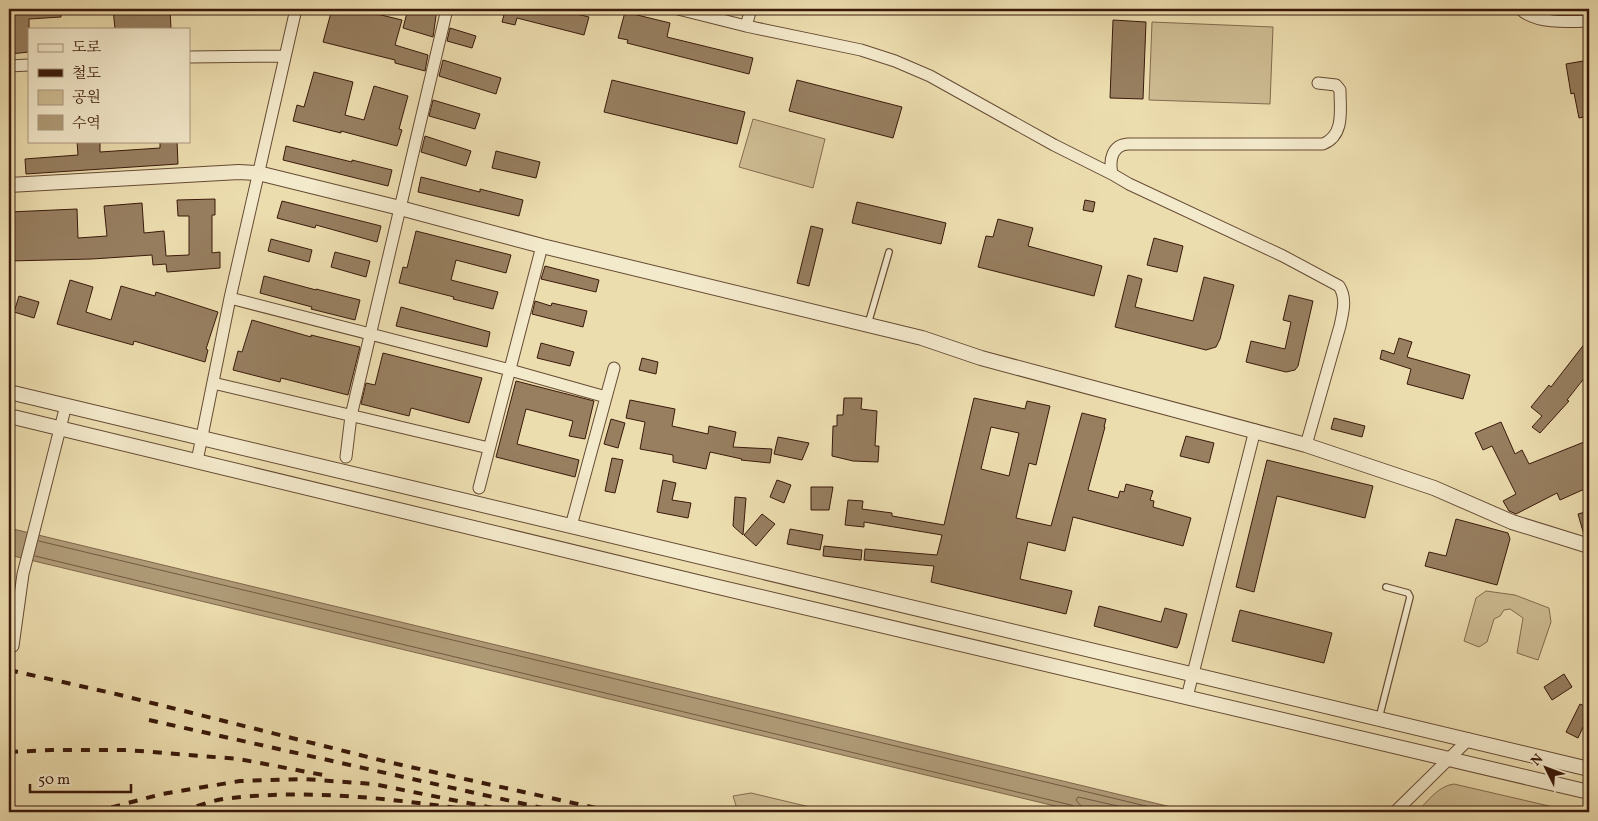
<svg xmlns="http://www.w3.org/2000/svg" width="1598" height="821" font-family="Vollkorn,'Noto Serif KR',serif">
<style>
.green{fill:#cebc93;stroke:#846b4f}
.water{fill:#af9b77;stroke:#80674c}
.lines{fill:none;stroke-linecap:round;stroke-linejoin:round}
.shore{stroke:#745a41;stroke-width:1}
.building{fill:#977f60;stroke:#3a1a0b;fill-rule:evenodd}
.service-casing{stroke:#664b34;stroke-width:8}
.minor-casing{stroke:#664b34;stroke-width:13}
.tertiary-casing{stroke:#664b34;stroke-width:16}
.service{stroke:#f3e9cb;stroke-width:5.5}
.minor{stroke:#f3e9cb;stroke-width:11}
.tertiary{stroke:#f3e9cb;stroke-width:14}
.rail{stroke:#3a1a0b;stroke-width:4;stroke-dasharray:9 9;stroke-linecap:butt}
</style>
<rect width="100%" height="100%" fill="#ecddaf"/>
<filter id="stains"><feTurbulence type="fractalNoise" baseFrequency=".004" numOctaves="4"/><feColorMatrix values="0 0 0 0 .2 0 0 0 0 .09 0 0 0 0 .02 0 0 0 .5 -.17"/></filter>
<radialGradient id="worn" r=".72"><stop offset=".6" stop-color="#630" stop-opacity="0"/><stop offset="1" stop-color="#630" stop-opacity=".3"/></radialGradient>
<path class="green" d="M 1152,22 L 1273,27 L 1270,104 L 1149,100 Z
M 753,119 L 825,139 L 813,188 L 739,167 Z
M 1486,591 L 1515,595 L 1549,608 L 1551,622 L 1538,660 L 1517,653 L 1523,618 L 1510,609 L 1504,610 L 1500,616 L 1494,619 L 1487,642 L 1479,647 L 1464,641 L 1476,598 Z
M 1454,784 L 1575,812 L 1417,812 C 1428,801 1438,786 1454,784 Z
M 751,793 L 831,812 L 738,812 L 733,796 Z"/>
<path class="water" d="M 9,528 L 1192,812 L 1080,812 L 9,555 Z"/>
<g class="lines">
<path class="shore" d="M 39,541 L 1171,812
M 35,556 L 1071,805 L 1075,807 L 1076,812
M 1082,812 L 1081,806 L 1076,800 L 1078,797 L 1144,812"/>
</g>
<path class="building" d="M 10,9 L 61,9 L 61,17 L 29,19 L 29,52 L 10,54 L 9,37 L 11,36 Z
M 113,9 L 170,9 L 171,29 L 115,29 Z
M 332,9 L 356,9 L 402,20 L 395,45 L 428,55 L 425,71 L 395,63 L 395,60 L 323,42 Z
M 408,9 L 437,9 L 433,37 L 403,28 Z
M 497,9 L 556,9 L 589,17 L 584,35 L 517,18 L 515,25 L 502,22 L 504,15 L 496,13 Z
M 625,12 L 670,23 L 667,37 L 753,58 L 749,74 L 627,43 L 628,40 L 618,38 Z
M 1113,20 L 1146,22 L 1143,99 L 1110,98 Z
M 450,28 L 476,36 L 472,48 L 447,41 Z
M 443,60 L 501,78 L 496,94 L 439,76 Z
M 1589,60 L 1589,116 L 1579,118 L 1574,93 L 1571,94 L 1566,64 Z
M 314,72 L 353,82 L 345,115 L 364,120 L 374,86 L 408,96 L 399,129 L 402,130 L 397,146 L 341,131 L 341,133 L 293,121 L 297,105 L 304,107 Z
M 612,80 L 745,112 L 737,144 L 604,112 Z
M 797,80 L 902,107 L 893,138 L 789,111 Z
M 433,100 L 480,114 L 475,129 L 429,116 Z
M 425,136 L 471,151 L 466,166 L 421,152 Z
M 77,141 L 100,141 L 100,152 L 160,148 L 160,141 L 177,141 L 178,164 L 26,174 L 25,159 L 78,155 Z
M 286,146 L 352,162 L 352,160 L 392,170 L 388,186 L 283,160 Z
M 496,151 L 540,162 L 536,178 L 492,168 Z
M 421,177 L 480,192 L 480,189 L 523,200 L 519,216 L 418,192 Z
M 215,199 L 215,215 L 212,215 L 212,253 L 220,252 L 220,268 L 167,272 L 166,264 L 153,265 L 152,255 L 92,259 L 9,261 L 9,212 L 77,209 L 78,238 L 107,236 L 104,206 L 142,203 L 144,233 L 164,231 L 166,256 L 189,255 L 189,216 L 178,216 L 177,200 Z
M 1085,200 L 1095,202 L 1093,212 L 1083,210 Z
M 282,201 L 381,226 L 377,242 L 316,225 L 315,228 L 277,218 Z
M 857,202 L 946,223 L 941,244 L 852,223 Z
M 998,219 L 1033,228 L 1028,246 L 1102,266 L 1094,296 L 978,267 L 986,236 L 993,237 Z
M 811,226 L 823,229 L 809,286 L 797,283 Z
M 416,231 L 511,255 L 506,273 L 456,260 L 451,280 L 498,292 L 493,309 L 453,299 L 454,297 L 399,283 L 403,267 L 407,268 Z
M 1154,238 L 1183,246 L 1177,272 L 1147,265 Z
M 271,239 L 312,250 L 309,262 L 268,251 Z
M 335,252 L 370,261 L 366,277 L 331,267 Z
M 545,266 L 599,280 L 596,292 L 541,279 Z
M 1128,275 L 1142,279 L 1135,307 L 1193,321 L 1204,277 L 1234,285 L 1220,339 L 1216,347 L 1206,350 L 1115,327 Z
M 264,276 L 316,290 L 316,289 L 360,300 L 355,320 L 311,309 L 312,307 L 260,293 Z
M 70,280 L 93,287 L 86,312 L 111,320 L 121,286 L 155,296 L 156,292 L 218,312 L 206,349 L 208,350 L 205,362 L 134,341 L 133,345 L 57,324 Z
M 1289,295 L 1313,301 L 1298,366 L 1295,370 L 1286,372 L 1246,362 L 1251,341 L 1285,349 L 1291,322 L 1283,320 Z
M 19,296 L 39,302 L 34,318 L 14,312 Z
M 535,301 L 551,306 L 552,303 L 587,311 L 583,327 L 532,314 Z
M 401,307 L 490,332 L 487,347 L 396,326 Z
M 252,320 L 311,337 L 311,335 L 360,347 L 348,395 L 281,378 L 280,382 L 233,370 L 238,351 L 242,352 Z
M 1399,338 L 1412,342 L 1407,357 L 1470,375 L 1463,399 L 1407,384 L 1411,369 L 1380,359 L 1382,350 L 1394,354 Z
M 1589,338 L 1589,372 L 1567,400 L 1569,401 L 1540,433 L 1532,427 L 1542,416 L 1531,407 L 1549,385 L 1551,387 Z
M 541,343 L 574,352 L 570,366 L 537,358 Z
M 383,353 L 482,378 L 469,423 L 411,408 L 409,416 L 361,404 L 366,383 L 375,385 Z
M 642,358 L 658,362 L 656,374 L 639,370 Z
M 516,381 L 594,401 L 585,439 L 569,436 L 573,421 L 526,409 L 517,444 L 579,460 L 575,477 L 496,457 Z
M 844,398 L 862,398 L 861,409 L 877,411 L 875,446 L 879,446 L 878,462 L 853,461 L 832,456 L 833,426 L 837,426 L 837,415 L 843,415 Z
M 974,398 L 1025,409 L 1027,401 L 1050,406 L 1036,465 L 1029,463 L 1016,518 L 1051,526 L 1082,413 L 1106,419 L 1104,427 L 1105,427 L 1088,490 L 1118,498 L 1120,491 L 1124,492 L 1126,484 L 1153,491 L 1150,500 L 1154,501 L 1153,507 L 1191,518 L 1183,546 L 1073,517 L 1065,551 L 1028,542 L 1020,579 L 1072,591 L 1066,614 L 931,582 L 934,566 L 864,560 L 865,549 L 937,555 L 942,535 L 864,522 L 864,527 L 845,525 L 848,500 L 863,501 L 862,509 L 892,513 L 892,516 L 944,525 ZM 991,427 L 1019,433 L 1009,476 L 981,469 Z
M 630,400 L 675,409 L 672,426 L 708,434 L 709,426 L 736,432 L 733,447 L 772,449 L 770,463 L 741,460 L 742,459 L 710,452 L 706,469 L 673,462 L 673,455 L 640,449 L 645,422 L 626,418 Z
M 1334,418 L 1365,426 L 1362,437 L 1331,429 Z
M 611,419 L 625,423 L 618,448 L 604,444 Z
M 1501,422 L 1515,454 L 1522,450 L 1529,464 L 1589,440 L 1589,487 L 1560,500 L 1557,493 L 1516,514 L 1509,511 L 1503,501 L 1516,494 L 1492,446 L 1483,450 L 1475,433 Z
M 1186,436 L 1214,443 L 1209,463 L 1180,456 Z
M 778,437 L 809,443 L 802,460 L 774,454 Z
M 612,458 L 623,460 L 615,493 L 605,491 Z
M 1267,460 L 1373,486 L 1365,518 L 1277,496 L 1254,592 L 1236,587 Z
M 663,480 L 676,483 L 672,500 L 691,503 L 688,518 L 657,512 Z
M 777,480 L 791,485 L 784,503 L 770,497 Z
M 811,487 L 833,487 L 829,510 L 811,510 Z
M 735,497 L 746,498 L 743,535 L 733,526 Z
M 1589,511 L 1589,537 L 1584,535 L 1578,514 Z
M 762,514 L 775,524 L 756,546 L 744,535 Z
M 1456,519 L 1508,533 L 1510,539 L 1497,585 L 1425,566 L 1429,552 L 1446,556 Z
M 790,529 L 823,535 L 820,550 L 787,544 Z
M 824,546 L 862,550 L 861,560 L 823,556 Z
M 1099,606 L 1161,622 L 1165,608 L 1187,614 L 1179,644 L 1177,648 L 1094,626 Z
M 1240,610 L 1332,633 L 1324,663 L 1232,641 Z
M 1564,674 L 1572,687 L 1552,700 L 1544,687 Z
M 1580,704 L 1589,708 L 1589,714 L 1578,738 L 1566,732 Z"/>
<g class="lines">
<defs>
<path id="service" d="M 868,324 L 889,252
M 1379,718 L 1410,597 L 1408,593 L 1386,587"/>
<path id="minor" d="M 678,9 L 746,26 L 861,50 L 895,61 L 930,76 L 1054,145 L 1112,174
M 1520,9 C 1536,24 1568,22 1589,21
M 746,26 L 751,9
M 189,57 L 285,56
M 9,66 L 29,65
M 230,298 L 510,370 L 606,397
M 213,383 L 489,448
M 1306,445 L 1340,326 C 1343,312 1347,298 1339,286 L 1283,256 L 1129,184 L 1112,174 C 1109,160 1112,145 1128,144 L 1323,144 C 1345,135 1340,110 1340,90 L 1336,85 L 1318,83
M 346,457 L 351,416 L 447,9
M 197,461 L 230,298 L 296,9
M 479,488 L 542,246
M 571,526 L 614,368
M 13,646 L 23,574 L 66,405
M 1187,697 L 1255,430
M 1395,812 L 1469,739"/>
<path id="tertiary" d="M 9,185 L 239,172 L 258,173 L 400,208 L 542,246 L 922,338 L 981,358 L 1306,445 L 1434,488 L 1512,522 L 1589,546
M 9,392 L 1589,769
M 9,416 L 714,586 L 1589,792"/>
</defs>
<use href="#service" class="service-casing"/>
<use href="#minor" class="minor-casing"/>
<use href="#tertiary" class="tertiary-casing"/>
<use href="#service" class="service"/>
<use href="#minor" class="minor"/>
<use href="#tertiary" class="tertiary"/>
<path class="rail" d="M 9,670 L 116,694 L 388,762 L 614,812
M 149,720 L 560,812
M 9,752 L 51,750 L 127,750 L 239,759 L 323,775
M 94,812 L 162,794 L 240,781 L 304,779 L 373,784 L 513,812
M 180,812 C 196,807 214,799 231,798 C 311,789 397,799 476,811"/>
</g>
<rect width="1598" height="821" fill="none" stroke="#ecddaf" stroke-width="30"/>
<rect x="10" y="10" width="1578" height="801" fill="none" stroke="#3a1a0b" stroke-width="2.5"/>
<rect x="15" y="15" width="1568" height="791" fill="none" stroke="#3a1a0b"/>
<rect x="28" y="28" width="162" height="115" fill="#f3e9cb" stroke="#a9967e"/>
<rect x="38" y="44" width="25" height="8" fill="#f3e9cb" stroke="#a9967e"/>
<text x="72" y="52" font-size="15" fill="#3a1a0b">도로</text>
<rect x="38" y="69" width="25" height="8" fill="#3a1a0b" stroke="#a9967e"/>
<text x="72" y="78" font-size="15" fill="#3a1a0b">철도</text>
<rect x="38" y="90" width="25" height="15" fill="#cebc93" stroke="#a9967e"/>
<text x="72" y="102" font-size="15" fill="#3a1a0b">공원</text>
<rect x="38" y="115" width="25" height="15" fill="#af9b77" stroke="#a9967e"/>
<text x="72" y="128" font-size="15" fill="#3a1a0b">수역</text>
<g transform="translate(1546 768) rotate(312)" stroke="#f3e9cb" stroke-width="4" paint-order="stroke">
<path d="M0-4L9 19L0 12L-9 19Z" fill="#3a1a0b"/>
<text y="-8" font-size="14" font-weight="bold" text-anchor="middle" fill="#3a1a0b">N</text>
</g>
<path d="M30 784v8h101v-8" fill="none" stroke="#3a1a0b" stroke-width="2.5"/>
<text x="38" y="784" font-size="15" fill="#3a1a0b" stroke="#f3e9cb" stroke-width="4" paint-order="stroke">50 m</text>
<rect width="100%" height="100%" filter="url(#stains)"/>
<rect width="100%" height="100%" fill="url(#worn)"/>
</svg>
